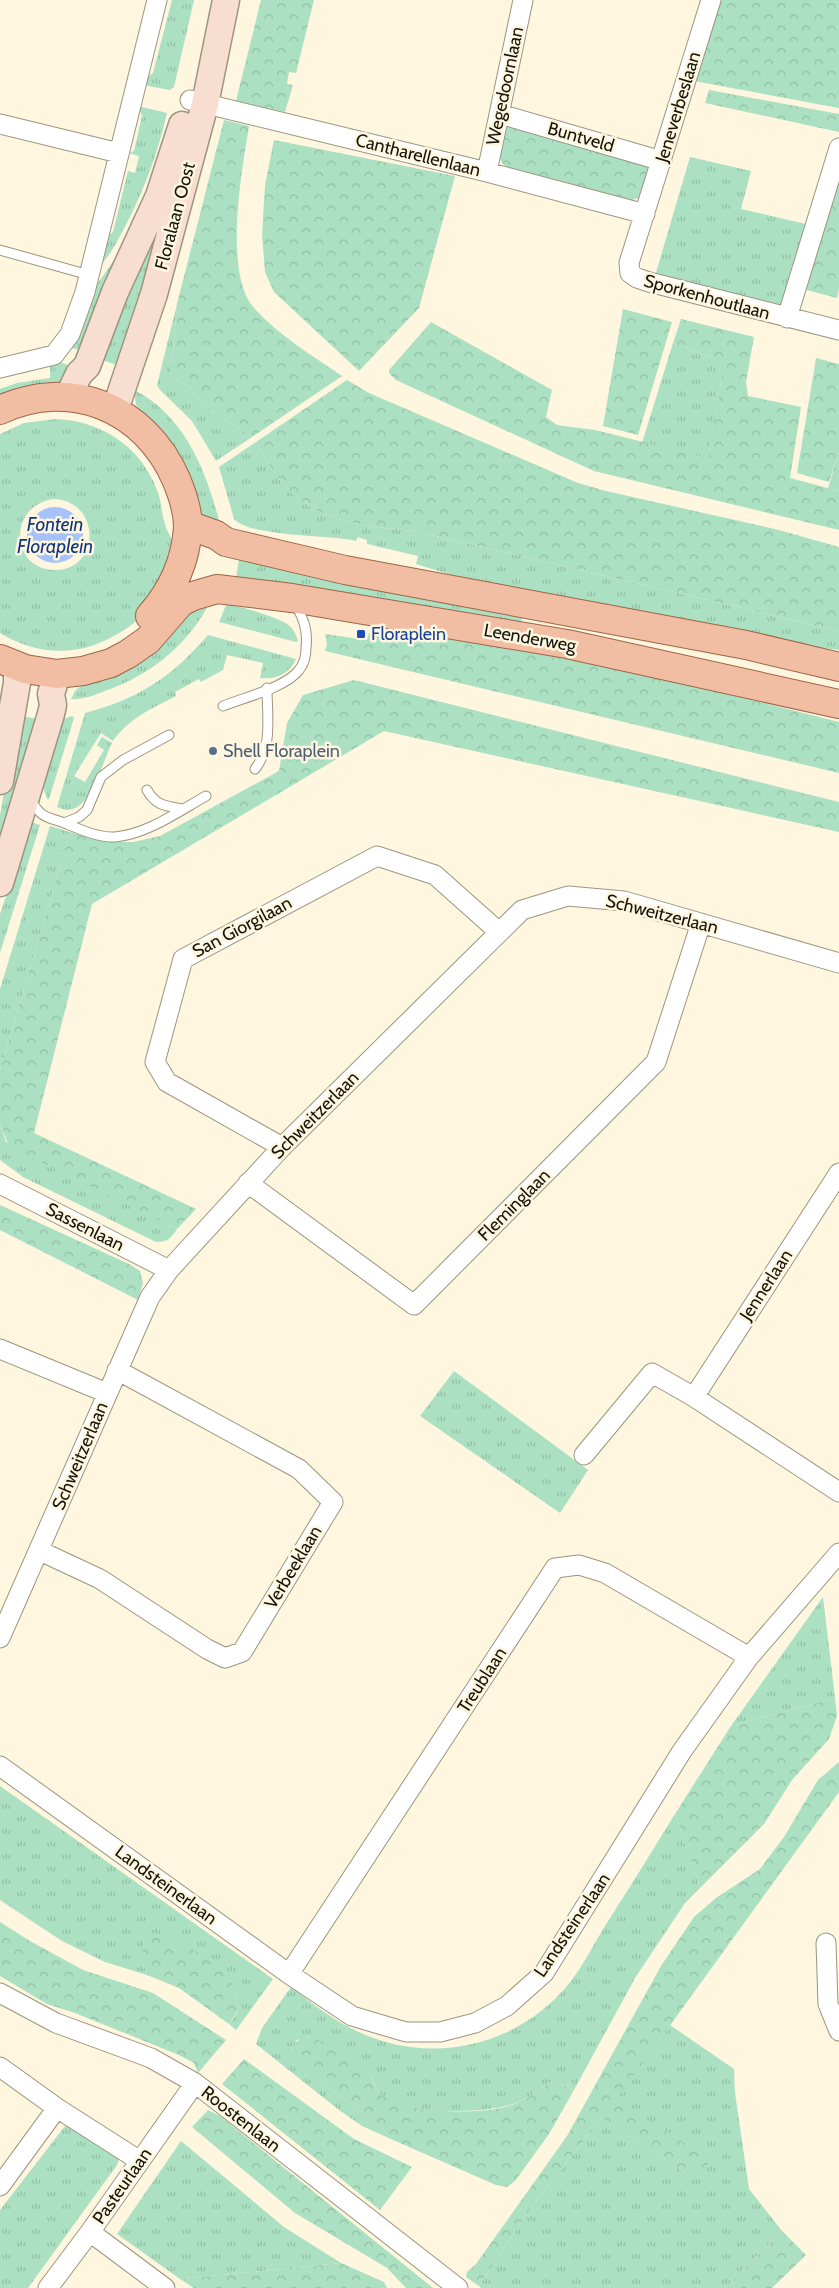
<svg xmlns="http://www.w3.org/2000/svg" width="839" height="2288" font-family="Cabin,sans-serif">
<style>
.grass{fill:url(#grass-tufts);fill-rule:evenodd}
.forest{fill:url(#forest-crowns)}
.water{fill:#a5c3fa}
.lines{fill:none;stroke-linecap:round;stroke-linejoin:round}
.service-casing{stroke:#9c957f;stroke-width:11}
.minor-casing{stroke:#9c957f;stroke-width:21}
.secondary-casing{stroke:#9c957f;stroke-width:29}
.primary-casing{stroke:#9e6546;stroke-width:30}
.service{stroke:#fff;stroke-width:9}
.minor{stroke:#fff;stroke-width:19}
.secondary{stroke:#f8ded1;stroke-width:26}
.primary{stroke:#f1bda3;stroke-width:28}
.transit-dot{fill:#1a4fb4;stroke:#fef6de;stroke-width:2}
.service-dot{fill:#5c6f8a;stroke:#fef6de;stroke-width:2}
.labels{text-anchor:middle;stroke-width:5;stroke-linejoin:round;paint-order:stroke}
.street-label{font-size:18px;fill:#16140b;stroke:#fef6de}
.transit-label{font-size:18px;fill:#164399;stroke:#fef6de;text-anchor:start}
.service-label{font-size:18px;fill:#4e5e75;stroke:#fef6de;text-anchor:start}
.water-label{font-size:19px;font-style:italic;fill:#103682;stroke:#fef6de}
</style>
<defs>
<pattern id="grass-tufts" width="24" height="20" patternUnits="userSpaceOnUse" patternTransform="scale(1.25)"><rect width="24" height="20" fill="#abe0c2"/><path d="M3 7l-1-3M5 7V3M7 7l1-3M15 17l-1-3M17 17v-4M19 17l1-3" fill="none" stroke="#92bfa5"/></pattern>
<pattern id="forest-crowns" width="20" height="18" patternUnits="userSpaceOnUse" patternTransform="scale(1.25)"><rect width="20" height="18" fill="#abe0c2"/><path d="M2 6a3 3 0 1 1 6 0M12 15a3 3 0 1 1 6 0" fill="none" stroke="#92bfa5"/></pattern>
</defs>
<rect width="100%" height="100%" fill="#fef6de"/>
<path class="grass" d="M 172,0 L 194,0 L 174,87 L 170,90 L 148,86 L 146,83 L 146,78 L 153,73 Z
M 138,106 L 167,113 C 157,157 142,196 120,236 C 115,245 109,257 101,264 L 107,237 L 113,232 L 128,171 L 135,173 L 139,156 L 129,153 L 134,151 L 142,116 Z
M 192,114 L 120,366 L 102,360 Z
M 690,157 L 751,171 L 741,209 L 810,225 L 785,309 L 655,276 Z
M 119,253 L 80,350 L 70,348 L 93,290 Z
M 177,304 L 171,375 L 191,389 L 206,408 L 252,437 L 216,461 L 192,421 L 160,390 L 157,385 Z
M 673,343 L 712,358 L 718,362 L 722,376 L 708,459 L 642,443 Z
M 57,361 L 73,367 L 60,384 L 0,400 L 0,389 L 17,383 L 50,378 L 50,365 Z
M 134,390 C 185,415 207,473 220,524 L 203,517 L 200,513 L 145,416 L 136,405 Z
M 56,419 C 102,421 141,447 157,490 C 162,502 161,513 165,524 C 167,532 172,538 175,545 C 167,561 160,578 153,594 C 150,600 147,609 143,614 C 135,624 123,631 112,637 C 75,657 36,655 0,633 L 0,434 L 24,423 ZM 54,499 C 101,501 101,569 56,570 C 10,571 7,505 54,499 Z
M 256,442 C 295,518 335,523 414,531 L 839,631 L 839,650 L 782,643 L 464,579 L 416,564 L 418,556 L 367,544 L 367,540 L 358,537 L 356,541 C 331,535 250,537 234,519 L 219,467 Z
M 839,452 L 839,491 L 828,488 Z
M 239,559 L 523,612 L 521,624 L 454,611 L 236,578 Z
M 226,605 C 235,604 280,618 287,624 C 293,628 296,634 298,641 L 296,642 L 219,622 Z
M 206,606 L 207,608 C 184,648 148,676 105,691 C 95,695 82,700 71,699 L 75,691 L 85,682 L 186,615 Z
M 208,635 L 296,659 C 290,674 275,680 260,678 L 263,663 L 227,655 L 223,670 L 201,682 L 199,679 L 175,692 L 176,696 C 153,708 129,718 113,741 L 101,733 L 74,776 L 85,782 L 104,750 L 97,745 L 102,737 L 112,743 C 101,764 89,823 57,807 L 85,713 C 138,699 172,677 208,635 Z
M 18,715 L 37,719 L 0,849 L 0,815 Z
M 72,716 L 74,718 L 49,799 L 47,799 L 42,784 L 63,719 Z
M 31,822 L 40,825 L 0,953 L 0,914 Z
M 50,826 L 70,832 L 0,1070 L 0,989 Z
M 0,1124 L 6,1142 L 177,1229 C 171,1238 168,1242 156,1242 L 23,1177 L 0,1160 Z
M 454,1371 L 588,1470 L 560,1513 L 420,1416 Z
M 823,1597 L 835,1698 L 731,1726 Z
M 0,1786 L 273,1979 L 236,2030 L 229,2024 C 232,2020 236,2015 238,2010 C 242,1998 225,1973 218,1963 L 142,1960 L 147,1975 L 105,1962 L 62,1941 L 0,1900 Z
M 675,1814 L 700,1888 L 685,1903 L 635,1978 L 574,2090 L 552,2081 C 539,2090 527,2099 513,2104 C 486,2114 400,2116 380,2094 C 374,2088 374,2076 367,2071 C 356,2060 323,2046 308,2037 L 297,2040 L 292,2050 L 330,2089 L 367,2115 L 393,2140 L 362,2126 L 339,2110 L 256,2044 L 262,2028 L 291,1987 C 313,2004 335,2022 361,2033 C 435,2066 521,2045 571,1981 C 584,1964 594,1944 605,1926 C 629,1889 652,1851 675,1814 Z
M 670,2025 L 734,2069 L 735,2093 L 749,2189 L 782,2231 L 725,2288 L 481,2288 L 479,2286 L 532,2206 L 602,2118 L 690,2176 L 707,2157 L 615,2100 Z
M 65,2126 L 71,2127 L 119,2159 L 117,2165 L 28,2288 L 0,2288 L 0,2210 Z
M 181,2141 L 284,2227 L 341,2263 L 180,2279 L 117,2234 Z"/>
<path class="forest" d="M 261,0 L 314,0 L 296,73 L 289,72 L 287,84 L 293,85 L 285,112 L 236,101 Z
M 718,0 L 839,0 L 839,108 L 694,81 Z
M 709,90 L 839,114 L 839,132 L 705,103 Z
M 224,120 L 249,126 C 242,170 223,273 254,308 C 279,336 312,355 342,376 L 252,437 L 206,408 L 191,389 L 171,375 L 177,304 Z
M 505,125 L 651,166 L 642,197 L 632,200 L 508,169 C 493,158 501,141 505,125 Z
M 274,140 L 455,176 L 419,308 L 359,371 L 274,292 L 265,272 L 262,235 L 265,185 Z
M 839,165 L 839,288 L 837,298 L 799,288 Z
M 623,309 L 672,322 L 638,435 L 603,426 Z
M 681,319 L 754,337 L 746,382 L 748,396 L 801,407 L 790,478 L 839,491 L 839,530 L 594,471 L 396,380 L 389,373 L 389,370 L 431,322 L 552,390 L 546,417 L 557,425 L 595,430 L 708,458 L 722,376 L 718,363 L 712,358 L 673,343 Z
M 816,358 L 839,364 L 839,452 L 829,482 L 797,473 Z
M 347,380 L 369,393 L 578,483 L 606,491 L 779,530 L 839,547 L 839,631 L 414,531 C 335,523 295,518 256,442 Z
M 416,630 L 625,668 L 839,722 L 839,773 L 325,651 L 327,644 L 325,634 L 367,640 L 369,633 Z
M 354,680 L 839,802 L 839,832 L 384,731 L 92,904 L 34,1133 L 196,1209 L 177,1229 L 9,1146 L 0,1124 L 0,1070 L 70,832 L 104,842 L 133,842 L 160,836 L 279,771 L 287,723 L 303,695 Z
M 0,1205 L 129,1264 L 140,1271 L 143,1283 L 138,1300 L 0,1230 Z
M 835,1698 L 837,1716 L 829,1739 L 792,1780 L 764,1824 L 700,1888 L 675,1814 L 731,1726 Z
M 839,1762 L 839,1792 L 616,2100 L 707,2157 L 711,2162 L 690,2176 L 602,2118 L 532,2206 L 479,2286 L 466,2277 L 467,2272 L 476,2264 L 567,2136 L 661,1966 L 694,1917 L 716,1898 L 760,1869 L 784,1837 L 818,1780 Z
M 0,1922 L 30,1941 L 83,1970 L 153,1993 L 226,2040 L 198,2073 L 194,2063 L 179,2055 L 75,2013 L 47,2004 L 0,1976 Z
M 154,1933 L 170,1938 L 218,1963 L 230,1979 L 239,2003 L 238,2010 L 229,2024 L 179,1988 L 147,1975 L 142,1960 L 143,1938 Z
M 302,2037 C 318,2036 359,2058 369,2072 C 373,2078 375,2090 381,2095 C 407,2115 482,2115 512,2105 C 527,2099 539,2090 552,2081 L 574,2090 L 549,2134 L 515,2181 L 507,2187 L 496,2185 L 393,2140 L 367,2115 L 330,2089 L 294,2056 L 292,2047 Z
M 244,2059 L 354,2139 L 412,2167 L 380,2210 L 222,2084 Z
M 208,2110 L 220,2116 L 433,2288 L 406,2288 L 387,2268 L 295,2213 L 192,2127 Z
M 782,2231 L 806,2255 L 772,2288 L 725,2288 Z
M 341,2263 L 384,2282 L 387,2288 L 194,2288 L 180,2279 Z"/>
<path class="water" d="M27 535a28 28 0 1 1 56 0a28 28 0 1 1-56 0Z"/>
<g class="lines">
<defs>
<path id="service" d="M 0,250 L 89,275
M 223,706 C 243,698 287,687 299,670 C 304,664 306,656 306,648 C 308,631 304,620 296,605
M 255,769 C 273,746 267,716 267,688
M 147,790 C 156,806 166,806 183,809
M 31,800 C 41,819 49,817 67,824 C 81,830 100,838 115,837 C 148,834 179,811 206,796
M 64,823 L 79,817 L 87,810 L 101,777 L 123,760 L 169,735"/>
<path id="minor" d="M 711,0 L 629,263 L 630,273 L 637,278 L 649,282 L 839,330
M 190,100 L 487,172 L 645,214
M 500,114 L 662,161
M 0,124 L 119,153
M 487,172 L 523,0
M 787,318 L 839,148
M 0,368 L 54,355 L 70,334 L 85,292 L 157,0
M 282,1147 L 167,1082 L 155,1062 L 183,959 L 377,856 L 435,875 L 499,932
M 248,1183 L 414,1305 L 656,1062 L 701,923
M 0,1184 L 169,1270
M 0,1349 L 107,1393
M 694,1397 L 839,1173
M 584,1455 L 652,1373 L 694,1397 L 839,1492
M 40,1551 L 100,1579 L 207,1649 L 225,1658 L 242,1652 L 333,1502 L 299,1469 L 117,1370
M 0,1638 L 150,1297 L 169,1270 L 282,1147 L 522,910 L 568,896 L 624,901 L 839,963
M 0,1766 L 289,1974 L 352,2016 L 406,2032 L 440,2032 L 475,2023 L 507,2006 L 544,1973 L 682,1751 L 749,1657 L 839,1553
M 826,1943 L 828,2004 L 839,2031
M 289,1974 L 555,1568 L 579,1565 L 605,1573 L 749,1657
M 0,1993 L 56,2023 L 151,2058 L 195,2083 L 458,2288
M 0,2067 L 57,2108 L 140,2161
M 0,2186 L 57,2108
M 90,2232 L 165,2288
M 48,2288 L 90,2232 L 195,2083"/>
<path id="secondary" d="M 68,397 L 79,374 L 87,366 L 115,292 L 159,196 L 182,125
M 115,410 L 154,294 L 205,104 L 226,0
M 0,781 L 17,683 L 17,667
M 0,883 L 51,714 L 53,705 L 51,694 L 57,674"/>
<path id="primary" d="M 0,410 C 71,377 145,408 176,479 C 182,493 188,511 188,527 C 186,560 172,591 150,616
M 188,525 L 216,535 L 226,542 L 345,570 L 746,645 L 839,667
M 0,659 L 25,669 L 57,674 L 83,671 L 111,663 L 128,654 L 148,640 L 181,602 L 193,596 L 217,589 L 292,598 L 567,644 L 839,704"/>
</defs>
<use href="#service" class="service-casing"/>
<use href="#minor" class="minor-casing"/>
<use href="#secondary" class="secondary-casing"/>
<use href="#primary" class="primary-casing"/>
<use href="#service" class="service"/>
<use href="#minor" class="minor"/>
<use href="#secondary" class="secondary"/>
<use href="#primary" class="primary"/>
</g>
<rect class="transit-dot" x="356" y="629" width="10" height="10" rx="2.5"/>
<circle class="service-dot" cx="213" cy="751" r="5"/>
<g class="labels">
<g class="street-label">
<text transform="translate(505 86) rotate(-78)" y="6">Wegedoornlaan</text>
<text transform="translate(678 107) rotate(-73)" y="6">Jeneverbeslaan</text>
<text transform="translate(581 137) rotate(16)" y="6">Buntveld</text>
<text transform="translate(418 155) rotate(14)" y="6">Cantharellenlaan</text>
<text transform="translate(175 216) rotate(-75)" y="6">Floralaan Oost</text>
<text transform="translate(707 297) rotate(15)" y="6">Sporkenhoutlaan</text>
<text transform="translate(530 638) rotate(10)" y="6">Leenderweg</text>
<text transform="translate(662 914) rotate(14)" y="6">Schweitzerlaan</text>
<text transform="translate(242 927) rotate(-28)" y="6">San Giorgilaan</text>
<text transform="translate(315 1115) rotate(-45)" y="6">Schweitzerlaan</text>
<text transform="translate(514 1205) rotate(-45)" y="6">Fleminglaan</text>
<text transform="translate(85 1227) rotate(27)" y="6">Sassenlaan</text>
<text transform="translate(766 1285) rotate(-57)" y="6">Jennerlaan</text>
<text transform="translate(80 1456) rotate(-67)" y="6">Schweitzerlaan</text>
<text transform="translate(293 1567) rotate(-59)" y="6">Verbeeklaan</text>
<text transform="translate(482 1680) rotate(-57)" y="6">Treublaan</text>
<text transform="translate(166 1885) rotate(36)" y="6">Landsteinerlaan</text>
<text transform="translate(572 1925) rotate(-56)" y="6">Landsteinerlaan</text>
<text transform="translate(241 2119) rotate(38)" y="6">Roostenlaan</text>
<text transform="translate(122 2186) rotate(-55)" y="6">Pasteurlaan</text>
</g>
<g class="transit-label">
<text x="371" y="640">Floraplein</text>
</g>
<g class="service-label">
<text x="223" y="757">Shell Floraplein</text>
</g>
<g class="water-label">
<text x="55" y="531">Fontein<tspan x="55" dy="22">Floraplein</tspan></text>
</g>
</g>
</svg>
